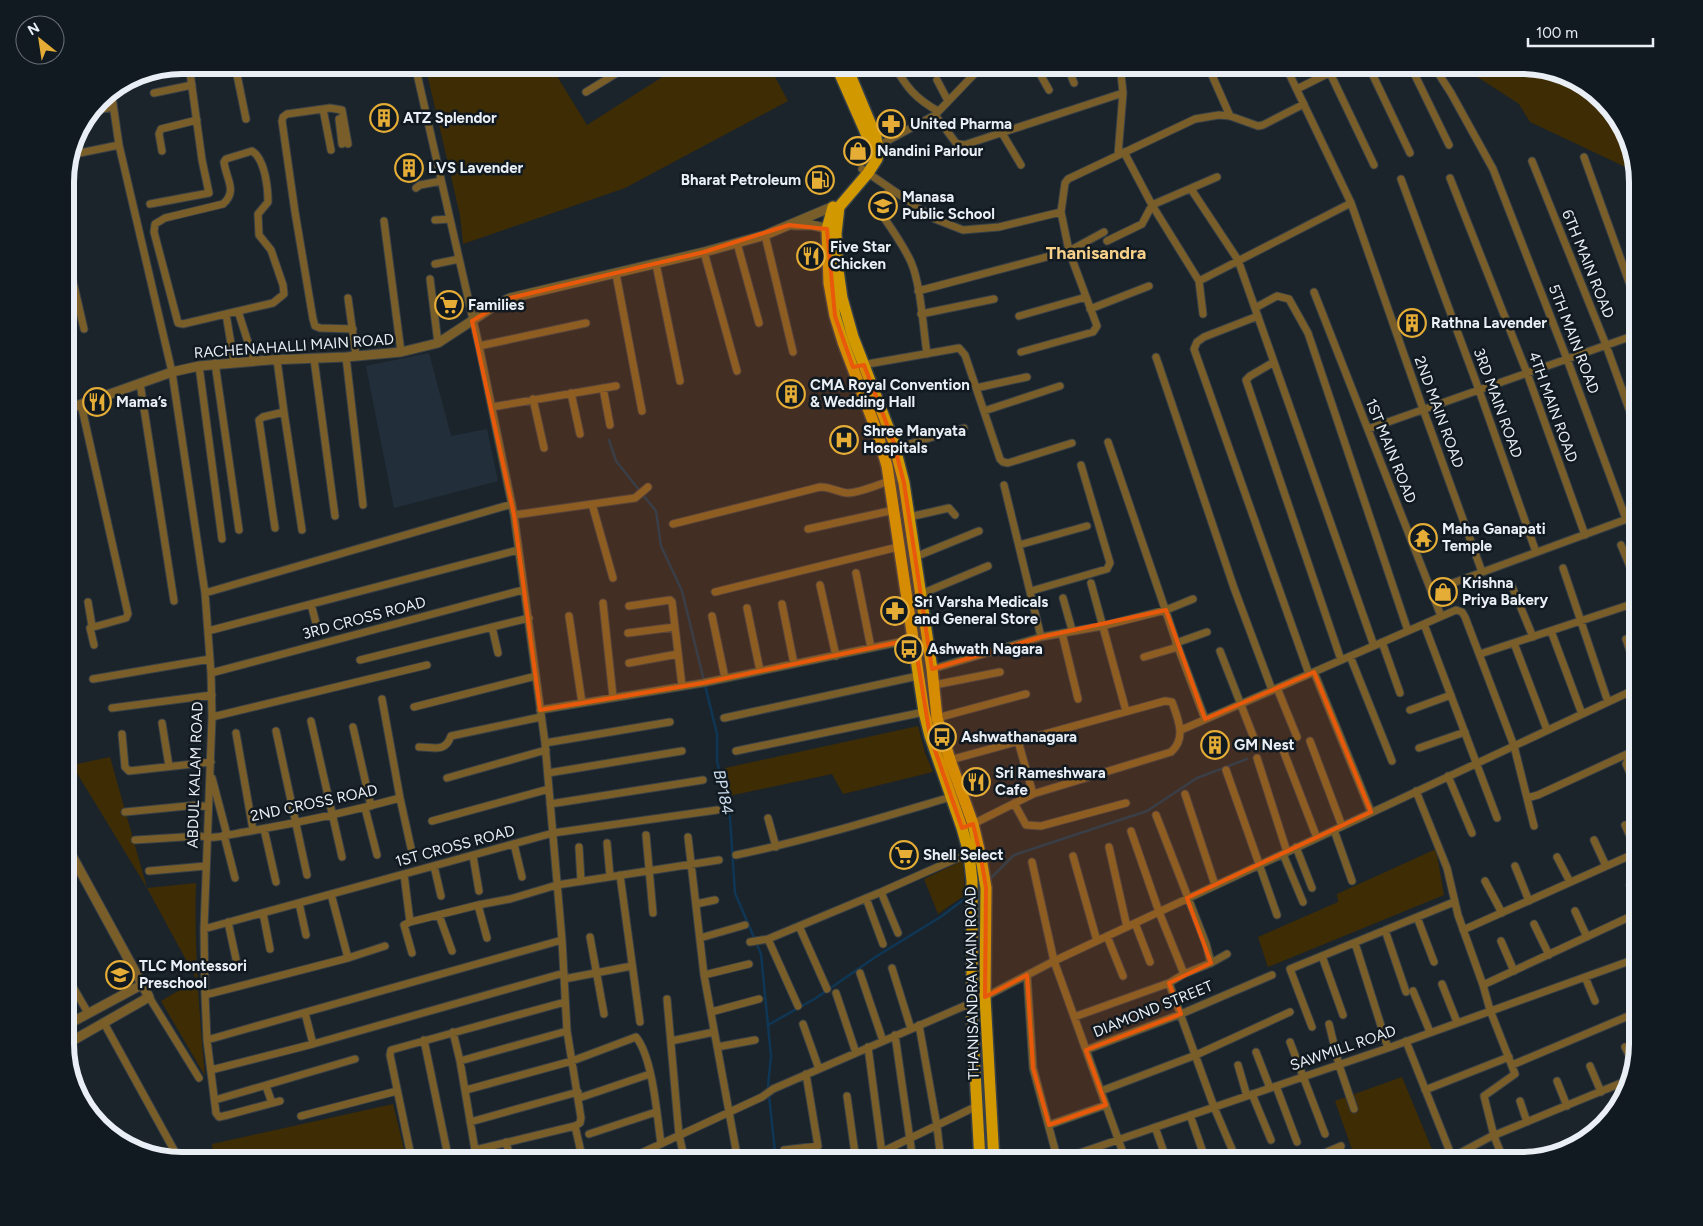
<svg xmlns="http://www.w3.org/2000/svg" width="1703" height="1226" font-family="Figtree,sans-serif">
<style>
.built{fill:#222f3b}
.green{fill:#3e2c05}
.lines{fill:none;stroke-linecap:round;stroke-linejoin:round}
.stream{stroke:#0f3755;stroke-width:2.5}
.minor-casing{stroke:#384047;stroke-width:9}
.tertiary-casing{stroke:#384047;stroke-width:11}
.primary-casing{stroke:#384047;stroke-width:14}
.minor{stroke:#795e29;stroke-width:7}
.tertiary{stroke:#795e29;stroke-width:9}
.primary{stroke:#d19800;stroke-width:11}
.marked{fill:#e8590c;fill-opacity:0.2;stroke:#e8590c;stroke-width:4;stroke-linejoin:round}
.labels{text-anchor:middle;stroke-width:5;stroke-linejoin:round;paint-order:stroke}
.poi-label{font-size:15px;font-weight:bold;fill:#e9eff4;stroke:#121a21;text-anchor:start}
.street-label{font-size:15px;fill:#e9eff4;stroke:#121a21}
.water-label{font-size:16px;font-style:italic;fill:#cddeee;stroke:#121a21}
.quarter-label{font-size:18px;font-weight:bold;fill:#f8d089;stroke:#121a21}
.rim{fill:none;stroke:#e9eff4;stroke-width:6}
</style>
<rect width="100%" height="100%" fill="#1b242b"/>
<path class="built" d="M 429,353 L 451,436 L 487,429 L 498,481 L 394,508 L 366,366 Z"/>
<path class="green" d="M 425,65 L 550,65 L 587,125 L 681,65 L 787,65 L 774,75 L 788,101 L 625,188 L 463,244 L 460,215 Z
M 1459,65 L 1522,65 L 1592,89 L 1626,130 L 1636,172 L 1530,122 L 1519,104 Z
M 918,726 L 925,753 L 933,772 L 843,794 L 832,774 L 729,796 L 725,768 Z
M 110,757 L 147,888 L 196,883 C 194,947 199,1011 205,1076 L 161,1001 L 197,980 L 147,888 L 72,765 Z
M 1436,849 L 1444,895 L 1268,967 L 1258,937 L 1338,902 L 1337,894 Z
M 963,860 L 965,895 L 938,914 L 924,879 Z
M 1402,1077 L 1436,1159 L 1431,1161 L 1356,1161 L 1335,1101 Z
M 393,1104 L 407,1161 L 214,1161 L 212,1144 Z"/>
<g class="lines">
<path class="stream" d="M 609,440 L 616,461 L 656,511 L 661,546 L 682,591 L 717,734 L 717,761 L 730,818 L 735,893 L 761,954 L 771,1056 L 768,1086 L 776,1161
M 989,880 L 1014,855 L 1147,811 L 1197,778 L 1247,759
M 768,1025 L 816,998 L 877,956 L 942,916 L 967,897"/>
<defs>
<path id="minor" d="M 235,65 L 246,119
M 415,65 L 479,346 L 514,515 L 545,743 L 562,940 L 567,1031 L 581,1118 L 580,1123 L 575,1126 L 583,1161
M 894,65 C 906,87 916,99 938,111
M 1035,65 L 1049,90
M 1067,65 L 1074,83
M 1215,65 L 1212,68 L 1211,73 L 1230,116
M 1285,65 L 1351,203 L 1423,409 L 1482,572
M 1368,65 L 1410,153
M 1410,65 L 1449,145
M 1433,65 L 1451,93 L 1493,169 L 1567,359 L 1626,519
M 1330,73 L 1374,165
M 937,80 L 948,101
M 1297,89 L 1345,65
M 111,90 L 119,145 L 172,372 L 205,593 L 211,673 L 212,717 L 204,929 L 205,995 L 207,1040 L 216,1113 L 219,1117 L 228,1115 L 280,1101
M 586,92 L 630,65
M 154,93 L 192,85
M 323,109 L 331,150
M 91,111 L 113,107
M 935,115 L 956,143 L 964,145 L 1123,93
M 339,119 L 342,144
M 1002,133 L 1021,165
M 348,144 L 342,110 L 330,108 L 287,114 L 283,117 L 282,121 L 295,212 L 313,319 L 315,326 L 320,328 L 353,329
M 876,147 L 935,115 L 983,65
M 162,151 L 159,134 L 161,129 L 197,120
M 252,151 C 265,159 268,188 268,202 L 258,214 L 259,235 L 271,250 L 283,285 L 284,294 L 273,303 L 183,324 L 178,323 L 154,232 L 155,224 L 165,218 L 223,204 C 238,191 226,179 224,162 L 226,159 Z
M 1124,152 L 1152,205 L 1217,177
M 70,155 L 119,145
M 1118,155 L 1123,93 L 1120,65
M 1584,157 L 1638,307
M 1532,161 L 1606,345 L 1638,434
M 862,169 L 935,219 L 963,230 L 999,227 L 1061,212 L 1065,183 L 1068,179 L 1195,119 L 1219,115 L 1230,116 L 1258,126 L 1263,125 L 1304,104
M 1450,178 L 1527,373 L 1585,535
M 1633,178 L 1638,190
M 1401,179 L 1479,390 L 1536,552
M 416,188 L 420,185 L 441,181
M 891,189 L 876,206 C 888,224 902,242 911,262 C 921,285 923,328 927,354
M 1191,189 L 1238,260 L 1374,646
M 150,204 L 209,193 L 202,160 L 189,65
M 435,220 L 450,219
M 384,221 L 401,352
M 765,235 L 793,352
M 1107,241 L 1142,224 L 1152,205 L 1199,281 L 1351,203
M 737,243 L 759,323
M 65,247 L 84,329
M 704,252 L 737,371
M 435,264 L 459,259
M 656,264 L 680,381
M 616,274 L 642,411
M 430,279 L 438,343
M 1199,281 L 1203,314
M 918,291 L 1069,251 L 1104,232
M 1314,292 L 1441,616
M 348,298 L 356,356
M 1255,308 L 1277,296 L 1289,299 L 1308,333 L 1408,631
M 1090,309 L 1149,286
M 238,311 L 254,361
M 226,314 L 234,362
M 921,314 L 994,299
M 1019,316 L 1086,297
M 1258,316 L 1204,337 L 1197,342 L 1194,349 L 1309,674
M 479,346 L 586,323
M 1021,352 L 1093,332 L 1097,326 L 1069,251 L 1061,212
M 346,357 L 363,505
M 1156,357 L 1234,588 L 1272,690
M 314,359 L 335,516
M 277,360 L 284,412 L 302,530
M 1274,362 L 1250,376 L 1246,380 L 1341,660
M 215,363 L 239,530
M 862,365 L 959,348 L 965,355 L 1000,459 L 1003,462 L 1008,463 L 1072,443
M 199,366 L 222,539
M 140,383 L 174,601
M 603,388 L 610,425
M 976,388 L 1027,377
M 571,393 L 580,434
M 533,399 L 544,448
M 81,404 L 128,614 L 126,618 L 90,628 L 94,645
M 492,407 L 616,386
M 984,411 L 1060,386
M 1368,429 L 1638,334
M 1108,442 L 1178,647 L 1205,719
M 895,448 L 964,428
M 1004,485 L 1041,637
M 592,504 L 613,578
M 514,515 L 635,498 L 648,487
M 909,517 L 949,508 L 955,515
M 673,524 L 820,487 C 832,487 837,492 847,493 C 860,493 877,485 889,481
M 275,528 L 259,420 L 263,417 L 284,412
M 808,529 L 894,510
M 1019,545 L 1087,526
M 1621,545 L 1638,586
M 915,557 L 979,531
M 1563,568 L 1608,702
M 856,573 L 871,648
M 1091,583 L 1126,711
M 1511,584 L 1533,637
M 820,585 L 836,656
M 1031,591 L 1107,569 L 1110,563 L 1081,465
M 1431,591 L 1638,515
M 715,592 L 898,547
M 205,593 L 512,504
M 921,594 L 988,566
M 1063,598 L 1072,630
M 88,602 L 92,626
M 603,603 L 613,697
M 311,604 L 317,627
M 782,604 L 794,664
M 629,606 L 670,600 L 672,602 L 682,686
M 747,608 L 760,671
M 569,616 L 582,703
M 712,616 L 725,678
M 1424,624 L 1497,818
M 492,627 L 498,653
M 208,631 L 518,550
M 1551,631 L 1582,714
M 628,633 L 675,627
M 1062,633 L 1078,699
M 1626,639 L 1638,674
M 1382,642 L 1400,693
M 1176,643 L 1207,632
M 1514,643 L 1547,730
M 1220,651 L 1257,746
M 1480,654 L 1638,602
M 1350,656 L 1392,761
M 1144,657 L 1178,647
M 360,660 L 529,618
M 629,663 L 678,654
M 932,669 L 1041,637 L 1102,626 L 1166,610 L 1193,599
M 1314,672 L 1371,812
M 211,673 L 523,590
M 93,679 L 210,659
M 934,685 L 1000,672
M 1277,688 L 1297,737
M 382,699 L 400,798 L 411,848
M 414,707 L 536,676
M 112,708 L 212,695
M 540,710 L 703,683 L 914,639
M 1410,710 L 1451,695
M 212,717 L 427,665
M 724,718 L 918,676
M 937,718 L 1026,694
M 311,721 L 342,857
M 162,723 L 169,766
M 353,727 L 371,806
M 1181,730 L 1456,610 L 1462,612 L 1465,617 L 1514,746 L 1527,798 L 1538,795 L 1638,749
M 276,731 L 307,875
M 236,733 L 253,830
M 122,734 L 125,767 L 129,771 L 211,762
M 1018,741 L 1033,794
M 1310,741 L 1342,826
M 545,743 L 670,722
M 419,747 C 434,747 445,753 451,736 L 541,717
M 1419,748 L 1465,732
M 1283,750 L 1317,838
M 736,751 L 924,712
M 1635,757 L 1628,760 L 1626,764 L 1638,791
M 1257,758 L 1287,852
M 950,760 L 1165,701 L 1172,702 C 1178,719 1187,738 1171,752 L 1033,794 L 971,825
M 1226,770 L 1277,915
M 548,773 L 682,751
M 1448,776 L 1472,833
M 212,778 L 227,835
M 447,778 L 546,750
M 1416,791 L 1447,868 L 1458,915 L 1483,985 L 1490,1010 L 1515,1074 L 1484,1096 L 1494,1136 L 1504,1161
M 1185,794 L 1215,885
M 1527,798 L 1534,826
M 1014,803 L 1026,825 L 1041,826 L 1126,803
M 550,804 L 703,780
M 365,808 L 377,855
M 125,812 L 197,805 L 208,807
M 768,818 L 776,847
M 432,821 L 549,789
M 1625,825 L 1637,852
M 264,829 L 276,882
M 1334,830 L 1352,881
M 1131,831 L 1159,912 L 1184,974
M 224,835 L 235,878
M 646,835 L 653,913
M 688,837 L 704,975 L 738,1161
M 135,840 L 200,836 C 214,840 231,834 245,832 C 297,823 349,812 400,798
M 1594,840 L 1606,866
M 607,843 L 610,876
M 514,844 L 522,877
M 579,847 L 581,881
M 1109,847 L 1127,927
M 1296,847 L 1312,888
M 1283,854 L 1303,902
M 736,855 C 809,840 880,818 951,797
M 473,856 L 479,891
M 1073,856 L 1097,941
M 1557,857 L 1570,882
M 1032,862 L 1054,961 L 1126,1161
M 434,866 L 441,896
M 1515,866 L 1529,901
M 149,871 L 206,866
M 404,874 L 410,922
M 620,875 L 640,1022
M 1485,881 L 1502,913
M 1630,885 L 1638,903
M 881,892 L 898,933
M 331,894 L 348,958
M 866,898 L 883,944
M 299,903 L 306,935
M 696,904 L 715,900
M 478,905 L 487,938
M 1575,911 L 1587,937
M 263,913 L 270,949
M 439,915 L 452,951
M 1417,917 L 1434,962
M 228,922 L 236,959
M 1135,923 L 1150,962
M 1534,924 L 1549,955
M 799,926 L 827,989
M 204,929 L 553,833 L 717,810
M 1385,930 L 1406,992
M 1463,930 L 1638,852
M 1107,936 L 1123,976
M 590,937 L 604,1014
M 700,938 L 745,925
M 768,939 L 798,1006
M 1501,941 L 1514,971
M 750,942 L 768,939 L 881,892 L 969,853
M 1355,943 L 1388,1048
M 412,953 L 404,925 L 410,922 L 478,905 L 510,899 L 557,885 L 719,860
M 1322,956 L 1343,1015
M 1211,963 L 1227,954
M 892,968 L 911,1029
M 65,973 L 88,1013
M 860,973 L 883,1041
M 704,975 L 749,964
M 1027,975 L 1033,1068 L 1058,1161
M 1585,977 L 1595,1001
M 564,979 L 632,966
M 1169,983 L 1214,1107 L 1237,1161
M 1442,984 L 1457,1022
M 1483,985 L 1638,913
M 1413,991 L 1430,1032
M 836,993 L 856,1053
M 205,995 L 348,958 L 385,946
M 149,997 L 199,1078
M 667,999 L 679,1135 L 685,1161
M 711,1012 L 759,999
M 305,1013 L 313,1044
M 1074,1017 L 1169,983 L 1184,974 L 1211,963 L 1206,944 L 1156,815
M 104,1023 L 180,1161
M 803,1024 L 819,1069
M 1329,1024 L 1339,1065 L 1354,1109
M 919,1025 L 937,1126 L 941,1161
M 1312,1027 L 1290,969 L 1454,902
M 453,1032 L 460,1061 L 475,1150 L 575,1126
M 895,1035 L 913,1161
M 207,1040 L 562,940
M 424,1040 L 449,1161
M 671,1041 L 714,1032
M 1406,1041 L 1452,1157
M 1290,1042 L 1325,1134
M 717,1047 L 755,1040
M 868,1047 L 883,1161
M 1625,1047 L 1632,1061
M 1086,1050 L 1181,1014 L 1272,975
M 1256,1052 L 1270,1088
M 460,1061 L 567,1031
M 1238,1065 L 1247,1096
M 1512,1065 L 1638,1012
M 1590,1066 L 1601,1092
M 211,1070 L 313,1044 L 564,973
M 1557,1081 L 1567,1106
M 266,1086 L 272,1103
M 1276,1086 L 1297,1142
M 466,1090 L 572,1061 L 636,1037 C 653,1058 657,1116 661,1144
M 1425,1090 L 1509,1057
M 1101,1091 L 1196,1055 L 1290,1012
M 1252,1094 L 1271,1140
M 847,1096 L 856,1161
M 579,1098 L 650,1074
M 215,1100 L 355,1059
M 1520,1101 L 1527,1122
M 1190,1115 L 1206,1161
M 301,1116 L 397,1091
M 470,1122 L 578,1092
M 1049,1125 L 1106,1105
M 1155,1127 L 1167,1161
M 589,1134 L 656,1112
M 506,1142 L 511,1161
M 784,1150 L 818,1146 L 806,1074
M 412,1161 L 390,1055 L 391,1050 L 565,1002
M 624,1161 L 762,1097 L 773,1089 L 985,997 L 1054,961 L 1638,688
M 863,1161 L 977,1106
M 1056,1161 L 1388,1048 L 1638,958
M 1306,1161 L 1341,1146
M 1445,1161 L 1490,1137 L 1626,1081"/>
<path id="tertiary" d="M 794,225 L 812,225 L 833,230
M 65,410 L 172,372 L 199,366 L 269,360 L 346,357 L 401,352 L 438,343 L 496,305 L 510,298 L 704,252 L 765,235 L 834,206 L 837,207
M 65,760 L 65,759
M 65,1026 L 143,984
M 65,1045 L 149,997 L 65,843"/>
<path id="primary" d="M 836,65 L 869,140 L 871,154
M 846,65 L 876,137 L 878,154 L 877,159 L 868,173 L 839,207 L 836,234 L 838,270 L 842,298 L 853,337 L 893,440 L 904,483 L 932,669 L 937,718 L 950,760 L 973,824 L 981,858 L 986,888 L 985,997 L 994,1161
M 833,207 L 827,229 L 829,283 L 835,316 L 843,342 L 877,432 L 887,466 L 924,712 L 930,736 L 962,828 L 969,853 L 972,881 L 972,1017 L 980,1161"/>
</defs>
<use href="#minor" class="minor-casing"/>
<use href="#tertiary" class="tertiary-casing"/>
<use href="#primary" class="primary-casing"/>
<use href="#minor" class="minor"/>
<use href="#tertiary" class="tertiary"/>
<use href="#primary" class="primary"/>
</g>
<path class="marked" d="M 789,225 L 827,229 L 835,316 L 853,367 L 864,365 L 893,440 L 904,483 L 932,669 L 1041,637 L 1166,610 L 1205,719 L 1314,672 L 1371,812 L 1187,898 L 1211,963 L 1169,983 L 1181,1014 L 1086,1050 L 1106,1105 L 1049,1125 L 1033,1068 L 1027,975 L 985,997 L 986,888 L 981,858 L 973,824 L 962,828 L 930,736 L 914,639 L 703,683 L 540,710 L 514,515 L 472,321 L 510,298 L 704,252 Z"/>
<defs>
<symbol id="building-ring" viewBox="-11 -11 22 22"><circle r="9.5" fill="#121a21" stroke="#e5ad36" stroke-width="1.5"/><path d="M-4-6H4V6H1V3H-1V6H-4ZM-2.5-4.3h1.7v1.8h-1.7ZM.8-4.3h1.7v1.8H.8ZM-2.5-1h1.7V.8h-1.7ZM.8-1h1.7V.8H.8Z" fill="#e5ad36"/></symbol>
<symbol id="pharmacy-ring" viewBox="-11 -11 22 22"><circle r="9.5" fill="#121a21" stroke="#e5ad36" stroke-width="1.5"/><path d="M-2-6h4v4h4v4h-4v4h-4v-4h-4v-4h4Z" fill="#e5ad36"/></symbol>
<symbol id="shop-ring" viewBox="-11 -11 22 22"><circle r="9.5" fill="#121a21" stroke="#e5ad36" stroke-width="1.5"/><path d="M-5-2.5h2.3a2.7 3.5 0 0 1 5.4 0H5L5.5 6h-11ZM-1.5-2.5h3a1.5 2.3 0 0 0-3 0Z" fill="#e5ad36"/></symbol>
<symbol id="fuel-ring" viewBox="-11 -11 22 22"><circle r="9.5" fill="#121a21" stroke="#e5ad36" stroke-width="1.5"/><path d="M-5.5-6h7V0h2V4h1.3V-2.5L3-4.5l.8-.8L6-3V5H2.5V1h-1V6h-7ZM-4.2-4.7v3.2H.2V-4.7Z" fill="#e5ad36"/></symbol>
<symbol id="school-ring" viewBox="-11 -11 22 22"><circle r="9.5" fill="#121a21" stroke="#e5ad36" stroke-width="1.5"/><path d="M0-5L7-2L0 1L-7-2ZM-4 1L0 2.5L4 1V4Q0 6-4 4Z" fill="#e5ad36"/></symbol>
<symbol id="restaurant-ring" viewBox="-11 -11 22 22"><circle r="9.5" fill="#121a21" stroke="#e5ad36" stroke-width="1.5"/><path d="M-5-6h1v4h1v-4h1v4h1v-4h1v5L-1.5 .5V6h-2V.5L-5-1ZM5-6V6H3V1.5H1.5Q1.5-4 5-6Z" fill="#e5ad36"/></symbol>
<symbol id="supermarket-ring" viewBox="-11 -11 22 22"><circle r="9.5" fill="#121a21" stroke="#e5ad36" stroke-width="1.5"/><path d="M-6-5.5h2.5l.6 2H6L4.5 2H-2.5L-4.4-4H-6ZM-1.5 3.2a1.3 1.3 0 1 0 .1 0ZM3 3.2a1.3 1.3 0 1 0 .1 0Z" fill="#e5ad36"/></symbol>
<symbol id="hospital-ring" viewBox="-11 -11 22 22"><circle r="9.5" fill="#121a21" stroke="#e5ad36" stroke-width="1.5"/><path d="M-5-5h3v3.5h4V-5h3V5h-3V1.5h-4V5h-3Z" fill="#e5ad36"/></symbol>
<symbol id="temple-ring" viewBox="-11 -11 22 22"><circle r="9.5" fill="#121a21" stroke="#e5ad36" stroke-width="1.5"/><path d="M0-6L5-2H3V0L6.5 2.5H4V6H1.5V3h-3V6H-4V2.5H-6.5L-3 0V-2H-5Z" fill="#e5ad36"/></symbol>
<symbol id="bus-ring" viewBox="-11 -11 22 22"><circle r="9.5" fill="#121a21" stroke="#e5ad36" stroke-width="1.5"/><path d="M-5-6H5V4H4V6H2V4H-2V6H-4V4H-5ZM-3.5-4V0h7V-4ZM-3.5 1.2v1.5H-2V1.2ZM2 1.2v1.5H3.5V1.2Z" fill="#e5ad36"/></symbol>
</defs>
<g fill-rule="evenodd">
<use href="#building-ring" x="368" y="102" width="32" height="32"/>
<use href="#pharmacy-ring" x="875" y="108" width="32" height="32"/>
<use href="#shop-ring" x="842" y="135" width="32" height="32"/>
<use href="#building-ring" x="393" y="152" width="32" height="32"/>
<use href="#fuel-ring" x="804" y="164" width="32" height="32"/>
<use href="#school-ring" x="867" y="190" width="32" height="32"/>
<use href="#restaurant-ring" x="795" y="240" width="32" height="32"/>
<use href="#supermarket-ring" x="433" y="289" width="32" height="32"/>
<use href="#building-ring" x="1396" y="307" width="32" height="32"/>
<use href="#building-ring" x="775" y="378" width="32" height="32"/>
<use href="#restaurant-ring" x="81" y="386" width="32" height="32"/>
<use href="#hospital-ring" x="828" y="424" width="32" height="32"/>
<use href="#temple-ring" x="1407" y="522" width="32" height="32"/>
<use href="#shop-ring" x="1427" y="576" width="32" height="32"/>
<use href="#pharmacy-ring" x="879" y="595" width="32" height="32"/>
<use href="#bus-ring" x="893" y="633" width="32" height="32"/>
<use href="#bus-ring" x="926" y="721" width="32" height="32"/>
<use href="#building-ring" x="1199" y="729" width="32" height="32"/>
<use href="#restaurant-ring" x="960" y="766" width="32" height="32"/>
<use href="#supermarket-ring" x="888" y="839" width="32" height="32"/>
<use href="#school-ring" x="104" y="959" width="32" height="32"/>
</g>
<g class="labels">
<g class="poi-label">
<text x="403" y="123">ATZ Splendor</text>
<text x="910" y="129">United Pharma</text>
<text x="877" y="156">Nandini Parlour</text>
<text x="428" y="173">LVS Lavender</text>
<text x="801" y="185" text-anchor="end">Bharat Petroleum</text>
<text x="902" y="202">Manasa<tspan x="902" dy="17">Public School</tspan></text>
<text x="830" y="252">Five Star<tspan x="830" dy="17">Chicken</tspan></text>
<text x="468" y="310">Families</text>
<text x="1431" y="328">Rathna Lavender</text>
<text x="810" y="390">CMA Royal Convention<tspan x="810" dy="17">&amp; Wedding Hall</tspan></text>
<text x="116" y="407">Mama’s</text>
<text x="863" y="436">Shree Manyata<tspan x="863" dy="17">Hospitals</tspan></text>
<text x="1442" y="534">Maha Ganapati<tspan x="1442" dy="17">Temple</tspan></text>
<text x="1462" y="588">Krishna<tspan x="1462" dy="17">Priya Bakery</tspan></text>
<text x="914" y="607">Sri Varsha Medicals<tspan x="914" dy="17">and General Store</tspan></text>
<text x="928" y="654">Ashwath Nagara</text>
<text x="961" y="742">Ashwathanagara</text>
<text x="1234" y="750">GM Nest</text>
<text x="995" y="778">Sri Rameshwara<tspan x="995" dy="17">Cafe</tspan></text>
<text x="923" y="860">Shell Select</text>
<text x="139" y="971">TLC Montessori<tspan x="139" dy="17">Preschool</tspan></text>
</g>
<g class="street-label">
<text transform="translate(1588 264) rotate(68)" y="5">6TH MAIN ROAD</text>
<text transform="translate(1574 339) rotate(69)" y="5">5TH MAIN ROAD</text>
<text transform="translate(294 346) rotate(-4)" y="5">RACHENAHALLI MAIN ROAD</text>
<text transform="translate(1498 403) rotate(70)" y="5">3RD MAIN ROAD</text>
<text transform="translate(1553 407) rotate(70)" y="5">4TH MAIN ROAD</text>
<text transform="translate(1439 412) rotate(70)" y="5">2ND MAIN ROAD</text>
<text transform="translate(1391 451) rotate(68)" y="5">1ST MAIN ROAD</text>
<text transform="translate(364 618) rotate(-15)" y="5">3RD CROSS ROAD</text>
<text transform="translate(195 775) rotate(-88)" y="5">ABDUL KALAM ROAD</text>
<text transform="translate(314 803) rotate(-12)" y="5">2ND CROSS ROAD</text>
<text transform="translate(455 846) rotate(-15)" y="5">1ST CROSS ROAD</text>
<text transform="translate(972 983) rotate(-91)" y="5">THANISANDRA MAIN ROAD</text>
<text transform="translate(1153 1009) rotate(-22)" y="5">DIAMOND STREET</text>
<text transform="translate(1343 1048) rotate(-19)" y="5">SAWMILL ROAD</text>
</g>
<g class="water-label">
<text transform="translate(724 792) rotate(78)" y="6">BP184</text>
</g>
<g class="quarter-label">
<text x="1096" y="259">Thanisandra</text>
</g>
</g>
<path d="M0 0H1703V1226H0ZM182 74H1521A108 108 0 0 1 1629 182V1044A108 108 0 0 1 1521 1152H182A108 108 0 0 1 74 1044V182A108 108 0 0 1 182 74Z" fill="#121a21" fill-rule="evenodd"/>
<path class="rim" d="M182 74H1521A108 108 0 0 1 1629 182V1044A108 108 0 0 1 1521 1152H182A108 108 0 0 1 74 1044V182A108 108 0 0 1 182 74Z"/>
<g transform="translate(40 40) rotate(330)"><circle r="24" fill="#121a21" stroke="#686f75"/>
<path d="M0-4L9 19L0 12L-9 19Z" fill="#e5ad36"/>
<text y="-8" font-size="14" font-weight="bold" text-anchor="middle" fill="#e9eff4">N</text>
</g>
<path d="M1528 38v8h125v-8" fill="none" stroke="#e9eff4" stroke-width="2.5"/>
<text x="1536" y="38" font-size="15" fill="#e9eff4" stroke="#121a21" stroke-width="4" paint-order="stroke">100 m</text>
</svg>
